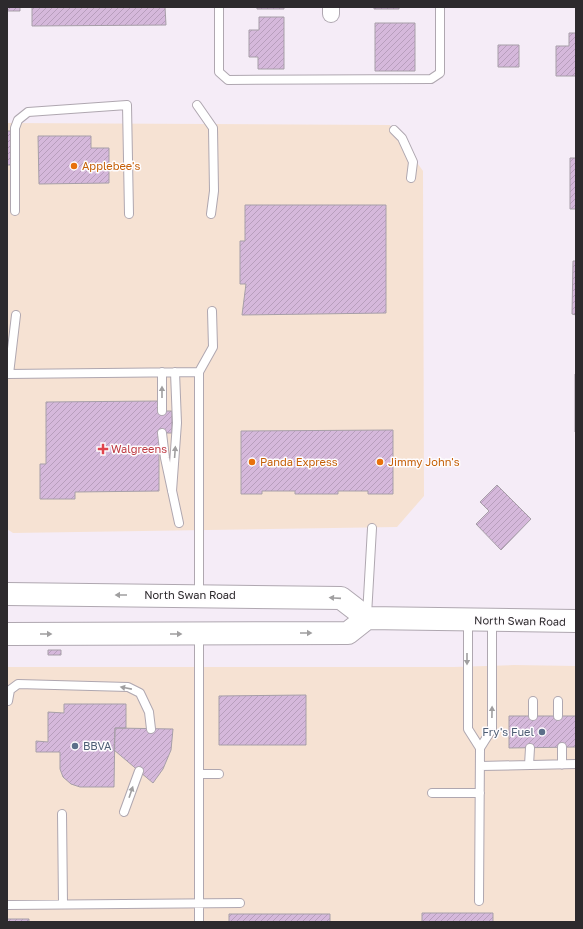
<svg xmlns="http://www.w3.org/2000/svg" width="583" height="929" font-family="'Golos Text',sans-serif">
<style>
.commercial{fill:#f6e2d3}
.building{fill:url(#building-hatch);stroke:#a79fa8}
.lines{fill:none;stroke-linecap:round;stroke-linejoin:round}
.lane-casing{stroke:#afa7b0;stroke-width:10}
.street-casing{stroke:#afa7b0;stroke-width:18}
.primary-casing{stroke:#afa7b0;stroke-width:24}
.lane{stroke:#fff;stroke-width:8}
.street{stroke:#fff;stroke-width:16}
.primary{stroke:#fff;stroke-width:22}
.oneway{fill:#a09fa0}
.food-dot{fill:#e8710a;stroke:#fefcfe;stroke-width:1.5}
.health-dot{fill:#e0444e;stroke:#fefcfe;stroke-width:1.5}
.service-dot{fill:#5c6f8a;stroke:#fefcfe;stroke-width:1.5}
.labels{text-anchor:middle;stroke-width:3;stroke-linejoin:round;paint-order:stroke}
.food-label{font-size:11px;fill:#c56008;stroke:#fefcfe;text-anchor:start}
.health-label{font-size:11px;fill:#be3a42;stroke:#fefcfe;text-anchor:start}
.street-label{font-size:11px;fill:#2d2a2d;stroke:#fefcfe}
.service-label{font-size:11px;fill:#4e5e75;stroke:#fefcfe;text-anchor:end}
</style>
<defs>
<pattern id="building-hatch" width="6" height="6" patternUnits="userSpaceOnUse"><rect width="6" height="6" fill="#d5b8db"/><path d="M-1 1l2-2M0 6l6-6M5 7l2-2" fill="none" stroke="#b79ebc"/></pattern>
</defs>
<rect width="100%" height="100%" fill="#f5ecf7"/>
<path class="commercial" d="M 7,123 L 390,125 L 423,171 L 424,496 L 397,527 L 13,533 L 7,529 Z
M 514,665 L 576,666 L 576,922 L 7,922 L 7,667 L 454,667 Z"/>
<path class="building" d="M 7,7 L 20,7 L 20,11 L 7,11 Z
M 32,7 L 165,7 L 166,25 L 32,26 Z
M 257,7 L 284,7 L 284,9 L 257,9 Z
M 374,7 L 399,7 L 399,9 L 374,9 Z
M 259,17 L 284,17 L 284,69 L 258,69 L 258,57 L 249,57 L 249,30 L 259,30 Z
M 375,23 L 415,23 L 415,71 L 375,71 Z
M 569,33 L 576,33 L 576,76 L 556,76 L 556,46 L 569,46 Z
M 498,45 L 519,45 L 519,67 L 498,67 Z
M 7,131 L 13,131 L 14,165 L 7,165 Z
M 38,136 L 91,136 L 91,148 L 109,148 L 109,183 L 39,184 Z
M 570,158 L 576,158 L 576,209 L 570,209 Z
M 245,205 L 386,205 L 386,313 L 242,315 L 246,284 L 240,284 L 240,241 L 245,241 Z
M 573,261 L 576,261 L 576,315 L 572,314 Z
M 575,374 L 576,374 L 576,432 L 575,432 Z
M 159,401 L 159,411 L 172,411 L 172,433 L 159,433 L 159,491 L 75,492 L 75,499 L 40,499 L 40,464 L 46,464 L 46,402 Z
M 393,430 L 393,494 L 368,494 L 368,491 L 338,491 L 338,494 L 295,494 L 295,491 L 262,491 L 262,494 L 241,494 L 241,431 Z
M 497,485 L 531,519 L 501,550 L 476,524 L 489,511 L 480,502 Z
M 48,650 L 61,650 L 61,655 L 48,655 Z
M 306,695 L 306,745 L 219,745 L 219,696 Z
M 64,704 L 126,704 L 126,728 L 115,728 L 114,787 L 80,787 L 71,784 L 63,777 L 60,769 L 60,752 L 36,752 L 36,741 L 48,742 L 48,712 L 64,713 Z
M 509,716 L 576,716 L 576,747 L 509,748 Z
M 115,728 L 173,729 L 171,750 L 163,769 L 153,783 L 114,750 Z
M 422,913 L 493,913 L 493,922 L 422,922 Z
M 229,914 L 330,914 L 330,922 L 229,922 Z
M 7,919 L 29,919 L 29,922 L 7,922 Z"/>
<g class="lines">
<defs>
<path id="lane" d="M 219,7 L 219,72 L 228,80 L 431,79 L 440,73 L 440,7
M 197,105 L 213,128 L 214,191 L 211,214
M 394,130 L 402,138 L 413,162 L 411,178
M 15,211 L 15,128 L 18,120 L 28,112 L 127,105 L 129,214
M 162,372 L 162,411
M 7,374 L 199,372
M 9,374 L 16,315
M 162,433 L 165,458 L 179,523
M 172,491 L 177,423 L 175,372
M 199,595 L 199,372 L 213,347 L 212,311
M 367,615 L 372,528
M 468,620 L 468,729 L 480,748
M 199,634 L 199,922
M 8,701 L 10,690 L 18,684 L 128,687 L 140,693 L 149,712 L 151,729
M 558,701 L 558,716
M 533,716 L 533,701
M 562,747 L 562,765
M 529,765 L 530,748
M 480,766 L 576,764
M 199,774 L 219,774
M 432,793 L 480,793
M 124,812 L 139,771
M 62,814 L 63,904
M 479,901 L 480,748 L 492,729 L 492,621
M 7,905 L 240,903"/>
<path id="street" d="M 331,14 L 331,7"/>
<path id="primary" d="M 7,594 L 341,598 L 367,618 L 576,621
M 7,634 L 348,633 L 367,618"/>
</defs>
<use href="#lane" class="lane-casing"/>
<use href="#street" class="street-casing"/>
<use href="#primary" class="primary-casing"/>
<use href="#lane" class="lane"/>
<use href="#street" class="street"/>
<use href="#primary" class="primary"/>
</g>
<defs><path id="oneway-solid" d="M-6-.8H1V-3.2L6.5 0L1 3.2V.8H-6Z"/></defs>
<g class="oneway">
<use href="#oneway-solid" transform="translate(162 392) rotate(-90)"/>
<use href="#oneway-solid" transform="translate(175 452) rotate(-86)"/>
<use href="#oneway-solid" transform="translate(121 595) rotate(-180)"/>
<use href="#oneway-solid" transform="translate(335 598) rotate(-176)"/>
<use href="#oneway-solid" transform="translate(306 633)"/>
<use href="#oneway-solid" transform="translate(46 634)"/>
<use href="#oneway-solid" transform="translate(176 634)"/>
<use href="#oneway-solid" transform="translate(467 659) rotate(90)"/>
<use href="#oneway-solid" transform="translate(126 688) rotate(-169)"/>
<use href="#oneway-solid" transform="translate(492 712) rotate(-89)"/>
<use href="#oneway-solid" transform="translate(131 792) rotate(-71)"/>
</g>
<g class="food-dot">
<circle cx="74" cy="166" r="4"/>
<circle cx="252" cy="462" r="4"/>
<circle cx="380" cy="462" r="4"/>
</g>
<path class="health-dot" d="M101 443h4v4h4v4h-4v4h-4v-4h-4v-4h4z"/>
<g class="service-dot">
<circle cx="542" cy="732" r="4"/>
<circle cx="75" cy="746" r="4"/>
</g>
<g class="labels">
<g class="food-label">
<text x="82" y="170">Applebee's</text>
<text x="260" y="466">Panda Express</text>
<text x="388" y="466">Jimmy John's</text>
</g>
<g class="health-label">
<text x="111" y="453">Walgreens</text>
</g>
<g class="street-label">
<text x="190" y="599">North Swan Road</text>
<text transform="translate(520 621) rotate(1)" y="4">North Swan Road</text>
</g>
<g class="service-label">
<text x="534" y="736">Fry's Fuel</text>
<text x="83" y="750" text-anchor="start">BBVA</text>
</g>
</g>
<rect width="583" height="929" fill="none" stroke="#2d2a2d" stroke-width="16"/>
</svg>
